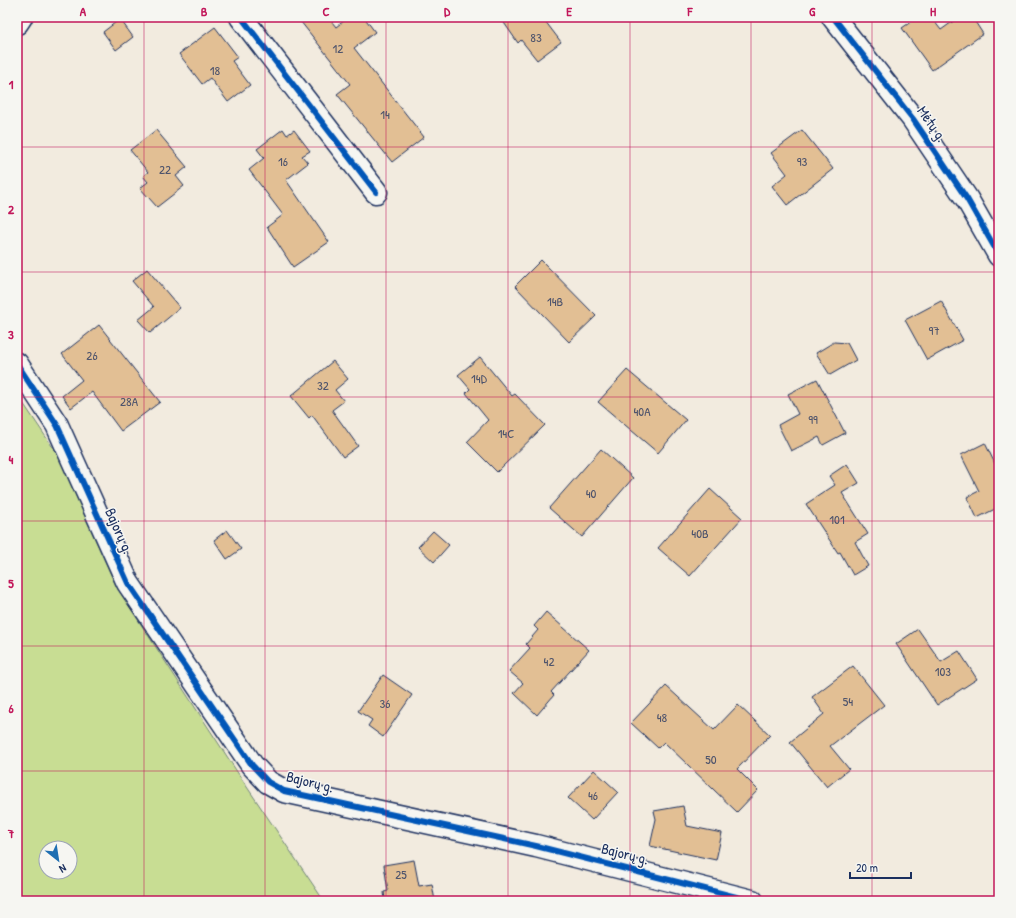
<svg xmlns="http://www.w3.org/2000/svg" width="1016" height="918" font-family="'Patrick Hand',sans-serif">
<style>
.green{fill:#c8dd93;stroke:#728678;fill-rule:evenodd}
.building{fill:#e2bf94;stroke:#1b2f5e}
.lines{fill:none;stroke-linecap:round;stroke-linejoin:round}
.street-casing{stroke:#1b2f5e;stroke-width:25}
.street{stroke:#f6f6f2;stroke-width:22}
.cycleway-casing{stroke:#f6f6f2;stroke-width:8}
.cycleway{stroke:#0057b8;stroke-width:6}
.grid{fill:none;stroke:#c2185b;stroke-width:1;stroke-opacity:0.55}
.labels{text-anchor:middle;stroke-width:3;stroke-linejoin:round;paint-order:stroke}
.number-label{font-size:13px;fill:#4d536c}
.street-label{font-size:15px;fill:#1b2f5e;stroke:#f6f6f2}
.neatline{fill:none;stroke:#c2185b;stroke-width:1.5}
.grid-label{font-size:13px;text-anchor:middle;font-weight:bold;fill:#c2185b}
</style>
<rect width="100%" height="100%" fill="#f2ebdf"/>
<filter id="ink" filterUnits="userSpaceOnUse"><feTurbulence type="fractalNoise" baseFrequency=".025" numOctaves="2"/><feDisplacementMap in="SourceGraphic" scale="8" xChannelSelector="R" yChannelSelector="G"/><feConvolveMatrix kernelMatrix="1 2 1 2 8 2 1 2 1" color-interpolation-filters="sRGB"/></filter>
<g filter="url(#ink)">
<path class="green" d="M 17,394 L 58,455 L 116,586 L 247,787 L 324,901 L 17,901 ZM 46,848 L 70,848 L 70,872 L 46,872 Z"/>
<path class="building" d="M 297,17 L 328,17 L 336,27 L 349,17 L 364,17 L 375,32 L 354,48 L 424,137 L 392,162 L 337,94 L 350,84 Z
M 500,17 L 542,17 L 561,42 L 537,60 L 521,40 L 518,43 Z
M 918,17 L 931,17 L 941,30 L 959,17 L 972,17 L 983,34 L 932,70 L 902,28 Z
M 120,19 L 133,37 L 116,50 L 103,32 Z
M 215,27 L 238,57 L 232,61 L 250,85 L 228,102 L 210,78 L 202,84 L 179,54 Z
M 283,129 L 287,135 L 294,130 L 310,151 L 302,156 L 308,163 L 286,180 L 329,242 L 293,267 L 267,227 L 283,215 L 249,170 L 264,158 L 257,149 Z
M 156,130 L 187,167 L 176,176 L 184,186 L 157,207 L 140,188 L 148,182 L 143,176 L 148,172 L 130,150 Z
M 802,130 L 833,169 L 787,205 L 772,186 L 787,174 L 771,153 Z
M 541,260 L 596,316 L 569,342 L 515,286 Z
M 147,269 L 180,308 L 150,333 L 138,320 L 154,307 L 132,281 Z
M 941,301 L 963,340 L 927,360 L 905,320 Z
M 99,325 L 160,402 L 121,431 L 92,392 L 71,408 L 62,396 L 82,380 L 62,354 Z
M 834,342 L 847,343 L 856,360 L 830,375 L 816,353 Z
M 480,357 L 512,396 L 515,394 L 545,425 L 497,472 L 467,442 L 488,420 L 466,393 L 470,389 L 458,375 Z
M 333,361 L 348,379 L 335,390 L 344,401 L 332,410 L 358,446 L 343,457 L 312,415 L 309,418 L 291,396 Z
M 627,370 L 686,420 L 658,453 L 598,402 Z
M 817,379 L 845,433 L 823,445 L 819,437 L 791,451 L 778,425 L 798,414 L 788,394 Z
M 985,443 L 999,472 L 999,507 L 977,518 L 967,497 L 979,491 L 961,455 Z
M 601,449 L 633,478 L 582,537 L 549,508 Z
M 847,464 L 859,483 L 842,493 L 868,534 L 855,542 L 868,566 L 853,575 L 840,552 L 838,553 L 806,504 L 835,485 L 829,476 Z
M 710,489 L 742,518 L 690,576 L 658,548 Z
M 227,530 L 241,549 L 227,559 L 214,540 Z
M 433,531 L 449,545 L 434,562 L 418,547 Z
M 546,612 L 589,650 L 551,692 L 554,695 L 537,715 L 514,693 L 523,683 L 509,671 L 530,648 L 526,644 L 538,630 L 534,626 Z
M 918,629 L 941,662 L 959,651 L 977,679 L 937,705 L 896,644 Z
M 853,666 L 884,705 L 830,746 L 849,769 L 827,787 L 790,742 L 824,714 L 812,697 Z
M 383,675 L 412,695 L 383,737 L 368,726 L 372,720 L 358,711 Z
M 666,686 L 714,730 L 738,705 L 770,735 L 737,769 L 758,790 L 737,812 L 664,742 L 658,748 L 631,723 Z
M 594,770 L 618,792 L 592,820 L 568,798 Z
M 683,806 L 687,826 L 722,833 L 716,860 L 650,846 L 656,819 L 654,811 Z
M 414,860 L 419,886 L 432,884 L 435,901 L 385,901 L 384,892 L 388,891 L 384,865 Z"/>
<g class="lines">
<defs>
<path id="street" d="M 241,17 L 376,192
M 833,17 L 913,119 L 967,199 L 999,255
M 17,23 L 21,17
M 17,364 L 57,425 L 128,583 L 252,765 L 268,782 L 284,791 L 536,846 L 752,901"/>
</defs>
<use href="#street" class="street-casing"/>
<use href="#street" class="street"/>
<defs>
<path id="cycleway" d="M 241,17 L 376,192
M 833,17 L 913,119 L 967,199 L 999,255
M 17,364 L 57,425 L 128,583 L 252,765 L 268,782 L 284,791 L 536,846 L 752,901"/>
</defs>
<use href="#cycleway" class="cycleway-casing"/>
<use href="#cycleway" class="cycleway"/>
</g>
</g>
<path class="grid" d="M 144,17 L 144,901M 265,17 L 265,901M 386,17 L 386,901M 508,17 L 508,901M 630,17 L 630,901M 751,17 L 751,901M 872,17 L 872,901M 17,147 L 999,147M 17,272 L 999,272M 17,397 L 999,397M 17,521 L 999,521M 17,646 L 999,646M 17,771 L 999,771"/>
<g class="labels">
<g class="number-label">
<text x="536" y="42">83</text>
<text x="338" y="53">12</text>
<text x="215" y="75">18</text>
<text x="385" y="119">14</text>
<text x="283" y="166">16</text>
<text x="802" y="166">93</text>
<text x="165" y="174">22</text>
<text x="555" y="306">14B</text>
<text x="934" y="335">97</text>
<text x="92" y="360">26</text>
<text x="479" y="383">14D</text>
<text x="323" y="390">32</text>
<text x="129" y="406">28A</text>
<text x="642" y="416">40A</text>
<text x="813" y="424">99</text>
<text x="506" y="438">14C</text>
<text x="591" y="498">40</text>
<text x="837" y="524">101</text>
<text x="700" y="538">40B</text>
<text x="549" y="666">42</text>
<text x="943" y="676">103</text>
<text x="848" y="706">54</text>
<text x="385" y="708">36</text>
<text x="662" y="722">48</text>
<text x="711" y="764">50</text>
<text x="593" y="800">46</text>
<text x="401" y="879">25</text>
</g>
<g class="street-label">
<text transform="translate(932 124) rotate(55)" y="5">Mėtų g.</text>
<text transform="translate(119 531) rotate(66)" y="5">Bajorų g.</text>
<text transform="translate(310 782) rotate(14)" y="5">Bajorų g.</text>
<text transform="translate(625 854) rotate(14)" y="5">Bajorų g.</text>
</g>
</g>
<rect width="1016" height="918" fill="none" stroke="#f6f6f2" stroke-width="44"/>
<g transform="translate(58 860) rotate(150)"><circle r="19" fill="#f6f6f2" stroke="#9ea6b7"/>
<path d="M0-3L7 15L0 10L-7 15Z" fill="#1f6fb2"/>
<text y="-6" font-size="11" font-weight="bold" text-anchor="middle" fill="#1b2f5e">N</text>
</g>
<path d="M850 872v6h61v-6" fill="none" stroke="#1b2f5e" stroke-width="2"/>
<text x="856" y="872" font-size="12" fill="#1b2f5e" stroke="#f6f6f2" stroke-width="3" paint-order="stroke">20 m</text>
<rect x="22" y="22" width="972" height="874" class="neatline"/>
<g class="grid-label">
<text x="83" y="16">A</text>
<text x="204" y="16">B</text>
<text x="326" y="16">C</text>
<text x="447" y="16">D</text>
<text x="569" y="16">E</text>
<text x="690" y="16">F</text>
<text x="812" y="16">G</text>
<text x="933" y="16">H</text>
<text x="11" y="89">1</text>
<text x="11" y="214">2</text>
<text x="11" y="339">3</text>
<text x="11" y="464">4</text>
<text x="11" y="588">5</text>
<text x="11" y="713">6</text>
<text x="11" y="838">7</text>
</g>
</svg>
